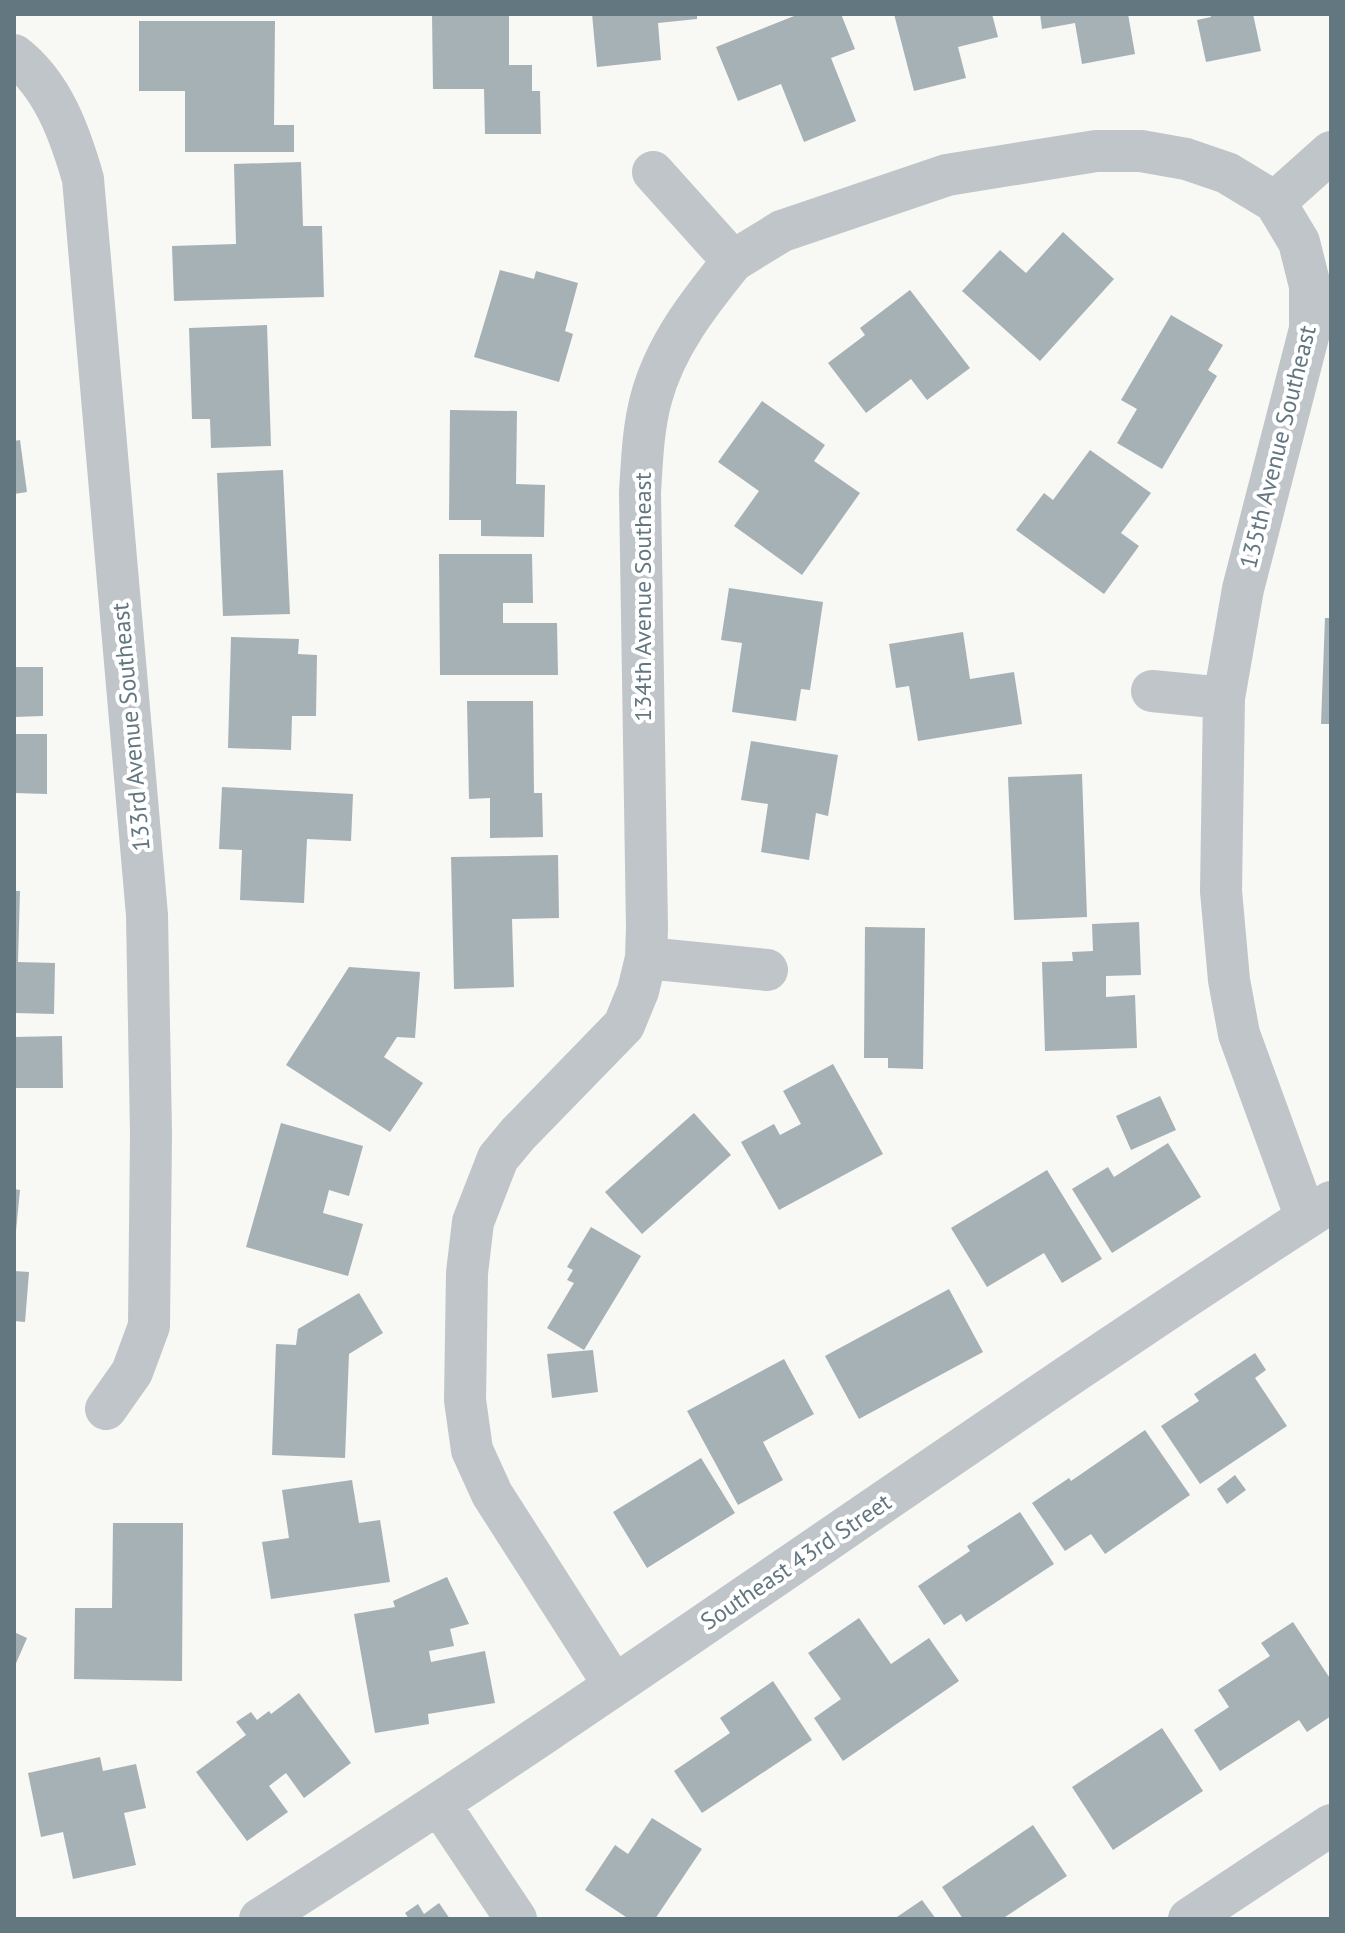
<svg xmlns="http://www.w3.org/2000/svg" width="1345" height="1933" font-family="'PT Sans',sans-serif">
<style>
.building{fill:#a6b1b5}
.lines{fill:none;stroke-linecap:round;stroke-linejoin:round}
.street{stroke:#bfc5c8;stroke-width:42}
.labels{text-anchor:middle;stroke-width:8;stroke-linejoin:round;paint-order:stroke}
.street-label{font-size:24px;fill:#637780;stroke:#fff}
</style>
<rect width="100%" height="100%" fill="#f8f8f5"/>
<path class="building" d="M 432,14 L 509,14 L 509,65 L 532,65 L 532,91 L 540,91 L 541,134 L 485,134 L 484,89 L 433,89 Z
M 592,14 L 697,14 L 697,19 L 658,23 L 661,60 L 597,67 Z
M 799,14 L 841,14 L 855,49 L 831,58 L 856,121 L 804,142 L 781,84 L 738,101 L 716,47 Z
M 894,14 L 992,14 L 998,37 L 958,47 L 966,78 L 914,91 Z
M 1040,14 L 1128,14 L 1135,54 L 1082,64 L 1075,23 L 1042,29 Z
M 1210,14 L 1253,14 L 1261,51 L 1206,62 L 1197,20 L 1211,17 Z
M 139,21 L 275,21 L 274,125 L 294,125 L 294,152 L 185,152 L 185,91 L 139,91 Z
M 301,162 L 303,226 L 322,226 L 324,297 L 174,301 L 172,246 L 236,244 L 234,164 Z
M 1063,232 L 1114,279 L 1040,361 L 962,291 L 1000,250 L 1026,273 Z
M 500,270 L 534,279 L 536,271 L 578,283 L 565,331 L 573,334 L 559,382 L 474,357 Z
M 910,290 L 970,368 L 927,400 L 911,379 L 866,413 L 828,363 L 865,335 L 860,328 Z
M 1171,315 L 1223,345 L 1208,370 L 1217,376 L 1162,469 L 1117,443 L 1137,409 L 1121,400 Z
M 267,325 L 271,446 L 211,448 L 210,419 L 192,419 L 189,328 Z
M 762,401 L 825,445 L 814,461 L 860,493 L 802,575 L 734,526 L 759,491 L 718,462 Z
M 450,410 L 517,411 L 516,484 L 545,485 L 544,537 L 481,536 L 481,520 L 449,520 Z
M 20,440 L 27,492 L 14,494 L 14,441 Z
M 1090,450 L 1151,493 L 1121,533 L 1139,546 L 1104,594 L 1016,530 L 1044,493 L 1053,500 Z
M 283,470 L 290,614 L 223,616 L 217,473 Z
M 439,554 L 532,554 L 533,603 L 503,603 L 503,623 L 557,623 L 558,675 L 440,675 Z
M 729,588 L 823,602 L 810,690 L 801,689 L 796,721 L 732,712 L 742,643 L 721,640 Z
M 1325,618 L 1331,618 L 1331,724 L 1321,724 Z
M 963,632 L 970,679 L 1014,672 L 1022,724 L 918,741 L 909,686 L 896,688 L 889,644 Z
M 231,637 L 299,639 L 298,654 L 317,655 L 316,716 L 292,716 L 291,750 L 228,748 Z
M 14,667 L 43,667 L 43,716 L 14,717 Z
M 467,701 L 533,701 L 534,793 L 542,793 L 543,837 L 490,838 L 490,798 L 469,799 Z
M 14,734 L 47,734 L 47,794 L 14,793 Z
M 751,741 L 838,755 L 828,816 L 816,813 L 809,860 L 761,852 L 768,804 L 741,800 Z
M 1082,774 L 1087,917 L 1014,920 L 1008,777 Z
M 222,787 L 353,794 L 351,841 L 307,839 L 304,903 L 240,900 L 242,850 L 219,849 Z
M 558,855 L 559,918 L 512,919 L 514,987 L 454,989 L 451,857 Z
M 14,891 L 20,891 L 18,962 L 55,963 L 54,1014 L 14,1013 Z
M 1139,922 L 1141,975 L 1106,976 L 1106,997 L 1135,995 L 1137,1048 L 1045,1051 L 1042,962 L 1073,961 L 1072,952 L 1093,951 L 1092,924 Z
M 865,927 L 925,928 L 923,1069 L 888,1068 L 888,1058 L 864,1058 Z
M 349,967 L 420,972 L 415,1038 L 397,1037 L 384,1057 L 423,1083 L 390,1132 L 286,1065 Z
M 62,1036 L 63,1088 L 14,1088 L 14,1037 Z
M 833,1064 L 883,1154 L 779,1210 L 741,1142 L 774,1124 L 780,1135 L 801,1124 L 783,1091 Z
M 1160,1096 L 1176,1130 L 1131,1150 L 1116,1116 Z
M 694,1113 L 731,1155 L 642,1234 L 605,1192 Z
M 281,1123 L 363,1146 L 349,1196 L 329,1190 L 323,1213 L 363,1224 L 348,1276 L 246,1247 Z
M 1168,1143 L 1201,1197 L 1112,1253 L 1072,1189 L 1108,1167 L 1114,1177 Z
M 1047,1170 L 1102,1259 L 1062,1283 L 1044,1253 L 987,1287 L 951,1228 Z
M 14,1189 L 20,1190 L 16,1231 L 14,1231 Z
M 591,1227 L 641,1256 L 584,1350 L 547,1328 L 574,1283 L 567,1280 L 573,1270 L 567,1267 Z
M 14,1271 L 29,1272 L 25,1322 L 14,1321 Z
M 949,1289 L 983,1352 L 859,1419 L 825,1356 Z
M 359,1293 L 383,1333 L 349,1354 L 345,1458 L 272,1455 L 276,1344 L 296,1345 L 298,1329 Z
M 593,1350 L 598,1392 L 552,1398 L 547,1354 Z
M 1255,1353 L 1266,1370 L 1255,1378 L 1287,1426 L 1200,1484 L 1161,1426 L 1199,1401 L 1194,1394 Z
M 784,1359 L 814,1414 L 763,1442 L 783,1480 L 738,1505 L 687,1411 Z
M 1145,1430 L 1190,1495 L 1105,1554 L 1091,1534 L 1065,1551 L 1032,1503 L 1069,1478 L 1071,1481 Z
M 701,1458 L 735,1513 L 647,1568 L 613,1512 Z
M 1235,1475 L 1246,1490 L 1227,1504 L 1217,1489 Z
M 352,1480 L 359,1523 L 380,1520 L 390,1582 L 271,1599 L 262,1542 L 289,1538 L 282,1490 Z
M 1020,1512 L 1054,1564 L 966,1622 L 961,1614 L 944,1625 L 918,1586 L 970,1551 L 967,1546 Z
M 113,1523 L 183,1523 L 182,1681 L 74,1679 L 75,1608 L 112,1608 Z
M 447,1577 L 469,1624 L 450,1629 L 454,1646 L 429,1651 L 431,1662 L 485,1651 L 495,1703 L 428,1714 L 429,1724 L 375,1733 L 354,1614 L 395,1607 L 393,1601 Z
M 859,1618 L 891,1664 L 929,1638 L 959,1681 L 843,1761 L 814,1718 L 841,1699 L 808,1653 Z
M 1293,1622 L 1331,1680 L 1331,1716 L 1307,1732 L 1299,1720 L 1220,1771 L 1194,1730 L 1229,1707 L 1218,1690 L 1270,1656 L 1261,1643 Z
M 14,1632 L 27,1638 L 14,1668 Z
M 773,1681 L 812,1740 L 702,1813 L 674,1771 L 730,1733 L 720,1718 Z
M 299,1693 L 351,1763 L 304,1798 L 286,1773 L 269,1786 L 288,1812 L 247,1841 L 196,1772 L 246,1735 L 236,1722 L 251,1712 L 257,1720 L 269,1711 L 271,1714 Z
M 1162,1728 L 1203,1791 L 1113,1850 L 1072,1787 Z
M 100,1757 L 103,1771 L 136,1764 L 146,1808 L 124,1813 L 136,1865 L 73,1879 L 63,1832 L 41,1837 L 28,1773 Z
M 652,1818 L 702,1849 L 655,1919 L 629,1919 L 585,1890 L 615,1845 L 628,1854 Z
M 1033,1825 L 1067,1876 L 1002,1919 L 963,1919 L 942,1887 Z
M 922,1900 L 936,1919 L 894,1919 Z
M 439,1903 L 450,1919 L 409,1919 L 405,1913 L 418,1904 L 424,1914 Z"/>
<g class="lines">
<path class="street" d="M 14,55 C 53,85 70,134 83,179 L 147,915 L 151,1133 L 149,1326 L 132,1372 L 106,1409
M 653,172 L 733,261 L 782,231 L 947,175 L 1096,151 L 1141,151 L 1186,159 L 1227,173 L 1275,202 L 1331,152
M 1275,202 L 1299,242 L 1310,286 L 1310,329 L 1243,589 L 1224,698 L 1221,891 L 1229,980 L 1239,1034 L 1306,1218
M 1152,691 L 1224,698
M 646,958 L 767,970
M 614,1685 L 492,1494 L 472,1450 L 465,1400 L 467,1273 L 473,1222 L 498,1158 L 518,1134 L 624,1025 L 638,991 L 646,958 L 647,928 L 640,492 C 642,461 643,429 651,399 C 665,346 699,303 733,261
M 440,1805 L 516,1919
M 260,1919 C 623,1689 970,1435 1331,1202
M 1189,1919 L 1331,1825"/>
</g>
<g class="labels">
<g class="street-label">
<text transform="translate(1278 447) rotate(-76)" y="8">135th Avenue Southeast</text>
<text transform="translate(643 597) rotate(-90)" y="8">134th Avenue Southeast</text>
<text transform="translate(131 727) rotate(-95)" y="8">133rd Avenue Southeast</text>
<text transform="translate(796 1562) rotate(-34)" y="8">Southeast 43rd Street</text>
</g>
</g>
<rect width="1345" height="1933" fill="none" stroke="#637780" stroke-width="32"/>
</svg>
